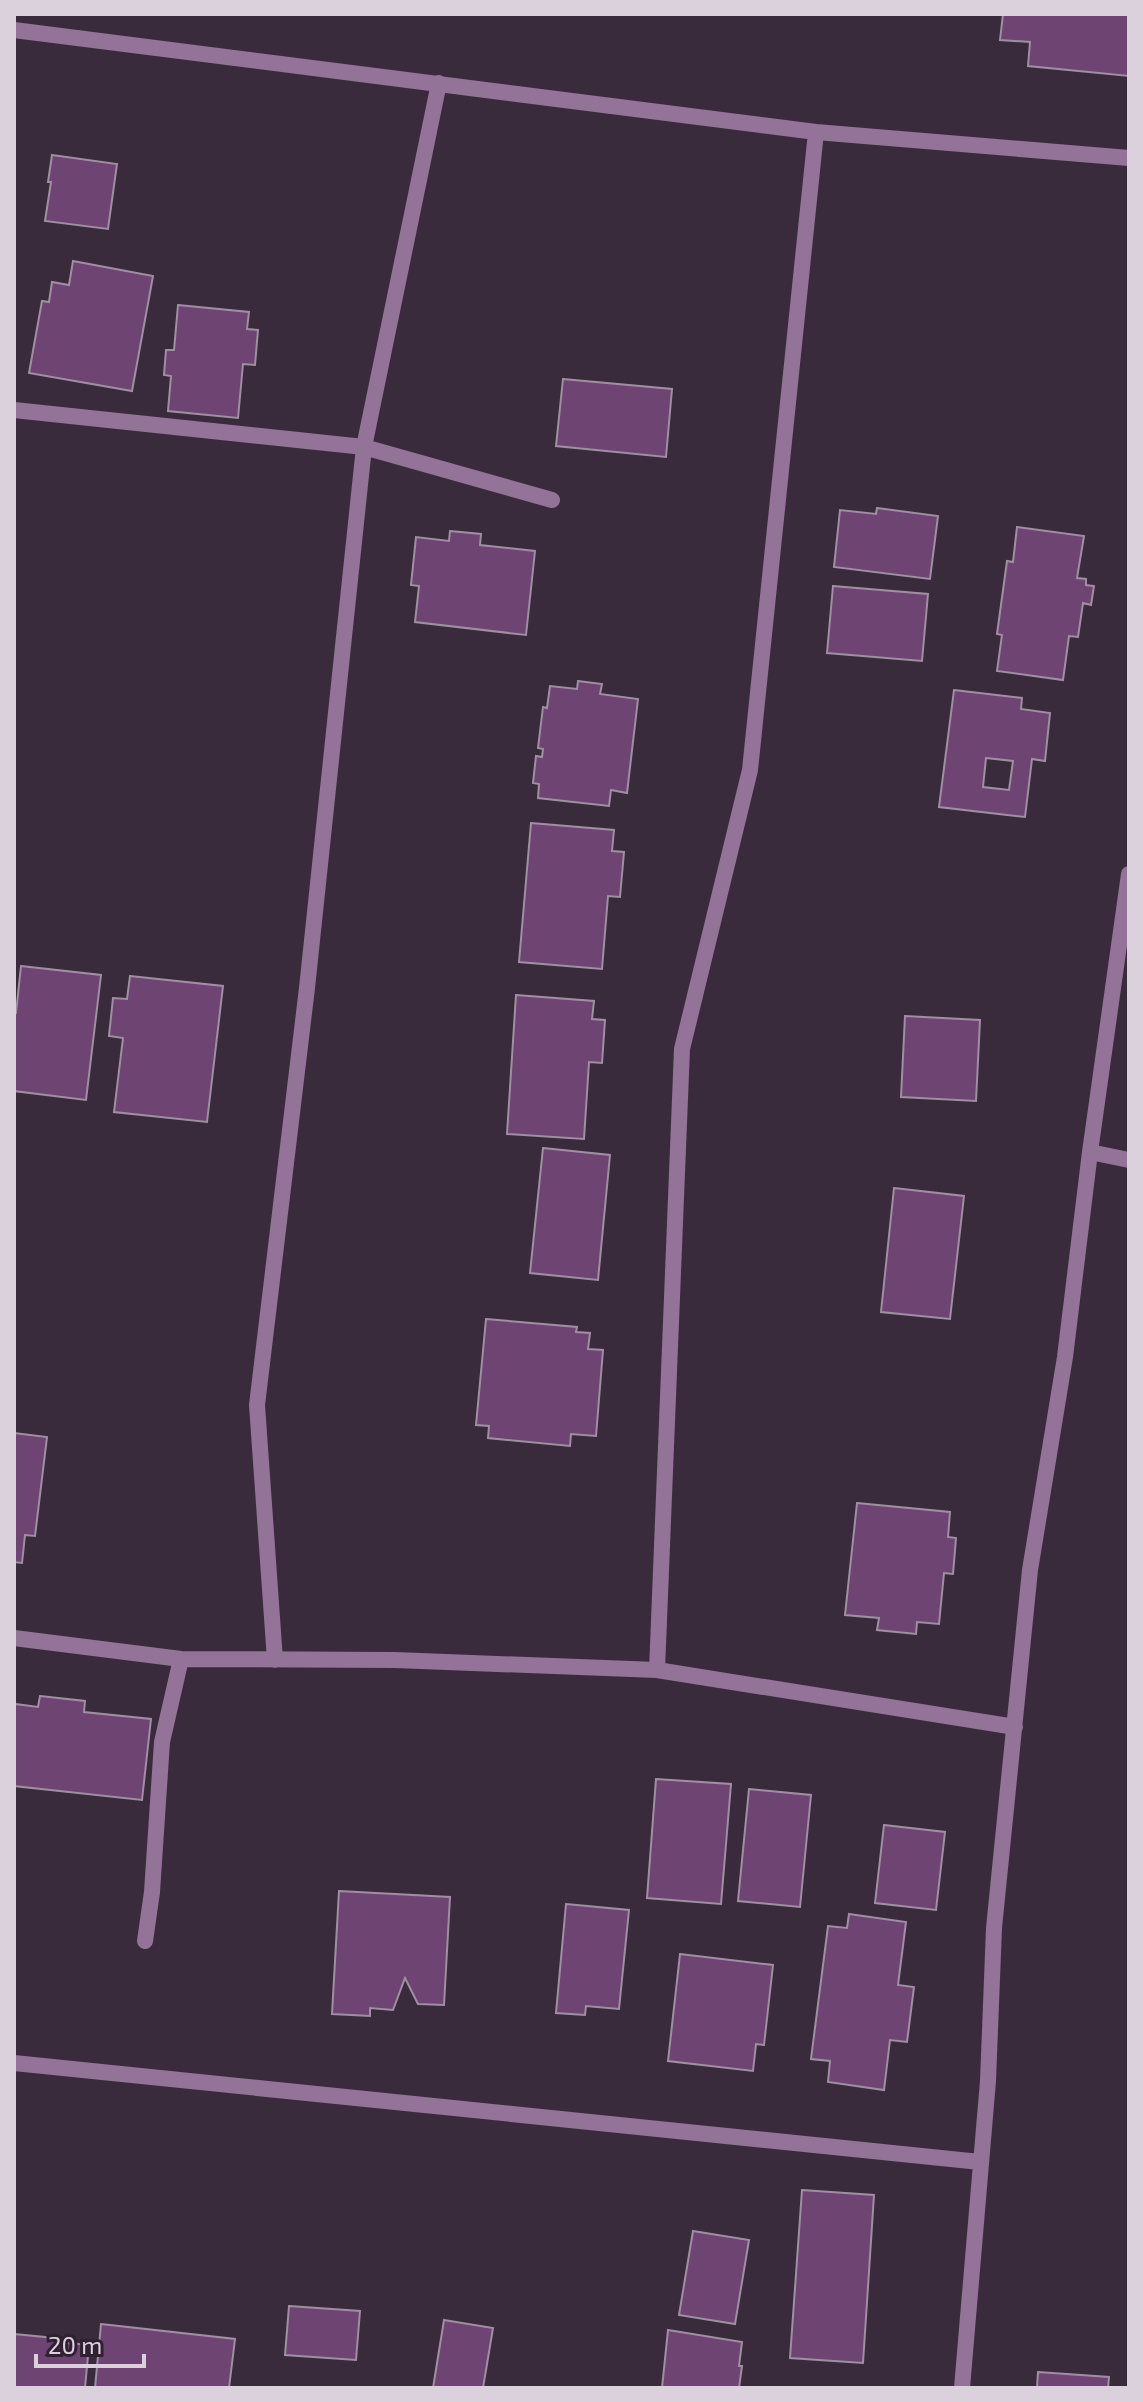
<svg xmlns="http://www.w3.org/2000/svg" width="1143" height="2402" font-family="'Exo 2',sans-serif">
<style>
.building{fill:#6d4472;stroke:#a08ea3;stroke-width:2;fill-rule:evenodd}
.lines{fill:none;stroke-linecap:round;stroke-linejoin:round}
.minor{stroke:#937398;stroke-width:16}
</style>
<rect width="100%" height="100%" fill="#3a2b3c"/>
<path class="building" d="M 1003,14 L 1129,14 L 1129,76 L 1028,66 L 1030,42 L 1000,40 Z
M 52,155 L 117,164 L 108,229 L 45,221 L 51,182 L 48,182 Z
M 73,261 L 153,276 L 132,391 L 29,373 L 42,301 L 49,302 L 52,282 L 69,285 Z
M 178,305 L 249,312 L 247,329 L 258,330 L 255,365 L 243,364 L 238,418 L 168,411 L 171,376 L 164,375 L 166,350 L 174,350 Z
M 563,379 L 672,389 L 666,457 L 556,446 Z
M 877,508 L 938,516 L 930,579 L 834,567 L 840,510 L 876,514 Z
M 1017,527 L 1084,536 L 1077,578 L 1086,579 L 1086,585 L 1094,586 L 1091,605 L 1083,603 L 1078,637 L 1069,636 L 1063,680 L 997,671 L 1002,635 L 997,634 L 1007,561 L 1013,562 Z
M 450,531 L 481,534 L 480,545 L 535,551 L 526,635 L 415,622 L 419,586 L 411,585 L 416,537 L 449,541 Z
M 833,586 L 928,594 L 922,661 L 827,653 Z
M 578,681 L 602,684 L 600,694 L 638,699 L 627,793 L 611,790 L 609,806 L 538,798 L 539,784 L 533,783 L 536,756 L 542,757 L 543,749 L 538,748 L 543,707 L 547,708 L 550,686 L 577,689 Z
M 954,690 L 1022,698 L 1021,709 L 1050,713 L 1045,761 L 1032,759 L 1025,817 L 939,807 ZM 986,758 L 1013,761 L 1009,790 L 983,787 Z
M 531,823 L 614,830 L 612,851 L 624,852 L 620,897 L 608,896 L 602,969 L 519,962 Z
M 21,966 L 101,975 L 86,1100 L 14,1091 L 14,1013 L 16,1013 Z
M 130,976 L 223,986 L 207,1122 L 114,1112 L 123,1038 L 109,1036 L 113,998 L 127,999 Z
M 516,995 L 594,1001 L 592,1019 L 605,1020 L 602,1063 L 589,1062 L 584,1139 L 507,1134 Z
M 905,1016 L 980,1020 L 976,1101 L 901,1097 Z
M 543,1148 L 610,1155 L 598,1280 L 530,1273 Z
M 894,1188 L 964,1196 L 950,1319 L 881,1312 Z
M 486,1319 L 577,1327 L 576,1332 L 590,1333 L 588,1349 L 603,1350 L 596,1436 L 571,1434 L 570,1446 L 488,1438 L 489,1426 L 476,1425 Z
M 14,1433 L 47,1437 L 35,1536 L 25,1535 L 22,1563 L 14,1562 Z
M 857,1503 L 950,1512 L 948,1537 L 956,1538 L 953,1574 L 944,1573 L 939,1624 L 917,1622 L 916,1634 L 877,1630 L 879,1618 L 845,1615 Z
M 40,1696 L 85,1701 L 84,1712 L 151,1719 L 142,1800 L 14,1786 L 15,1704 L 38,1707 Z
M 656,1779 L 731,1784 L 721,1904 L 647,1898 Z
M 749,1789 L 811,1795 L 800,1907 L 738,1901 Z
M 884,1825 L 945,1832 L 936,1910 L 875,1903 Z
M 339,1891 L 450,1897 L 444,2005 L 418,2004 L 405,1978 L 393,2010 L 370,2008 L 370,2016 L 332,2014 Z
M 566,1904 L 629,1910 L 619,2009 L 586,2006 L 585,2015 L 556,2013 Z
M 849,1914 L 906,1922 L 898,1985 L 914,1987 L 907,2042 L 890,2040 L 884,2090 L 828,2082 L 830,2061 L 811,2059 L 828,1926 L 847,1928 Z
M 680,1954 L 773,1965 L 764,2045 L 756,2044 L 753,2071 L 668,2061 Z
M 802,2190 L 874,2195 L 863,2363 L 790,2358 Z
M 693,2231 L 749,2240 L 735,2324 L 679,2315 Z
M 289,2306 L 360,2311 L 356,2360 L 285,2355 Z
M 444,2320 L 493,2328 L 483,2388 L 433,2388 Z
M 101,2324 L 235,2339 L 229,2388 L 95,2388 Z
M 668,2330 L 742,2342 L 739,2366 L 742,2366 L 739,2388 L 662,2388 Z
M 14,2334 L 55,2338 L 55,2342 L 89,2345 L 85,2388 L 14,2388 Z
M 1038,2372 L 1109,2377 L 1108,2388 L 1037,2388 Z"/>
<g class="lines">
<path class="minor" d="M 14,30 L 816,132 L 1129,158
M 14,410 L 364,447 L 552,500
M 1090,1152 L 1129,1160
M 14,1638 L 181,1659 L 395,1660 L 657,1670 L 1015,1727
M 275,1660 L 257,1405 L 307,988 L 364,447 L 439,83
M 657,1670 L 682,1049 L 750,770 L 816,132
M 145,1941 L 152,1892 L 162,1742 L 181,1659
M 14,2063 L 980,2162
M 962,2388 L 988,2081 L 994,1928 L 1030,1570 L 1065,1357 L 1090,1152 L 1129,874"/>
</g>
<rect width="1143" height="2402" fill="none" stroke="#dbd1dc" stroke-width="32"/>
<path d="M36 2354v12h108v-12" fill="none" stroke="#dbd1dc" stroke-width="4"/>
<text x="48" y="2354" font-size="24" fill="#dbd1dc" stroke="#302132" stroke-width="6" paint-order="stroke">20 m</text>
</svg>
